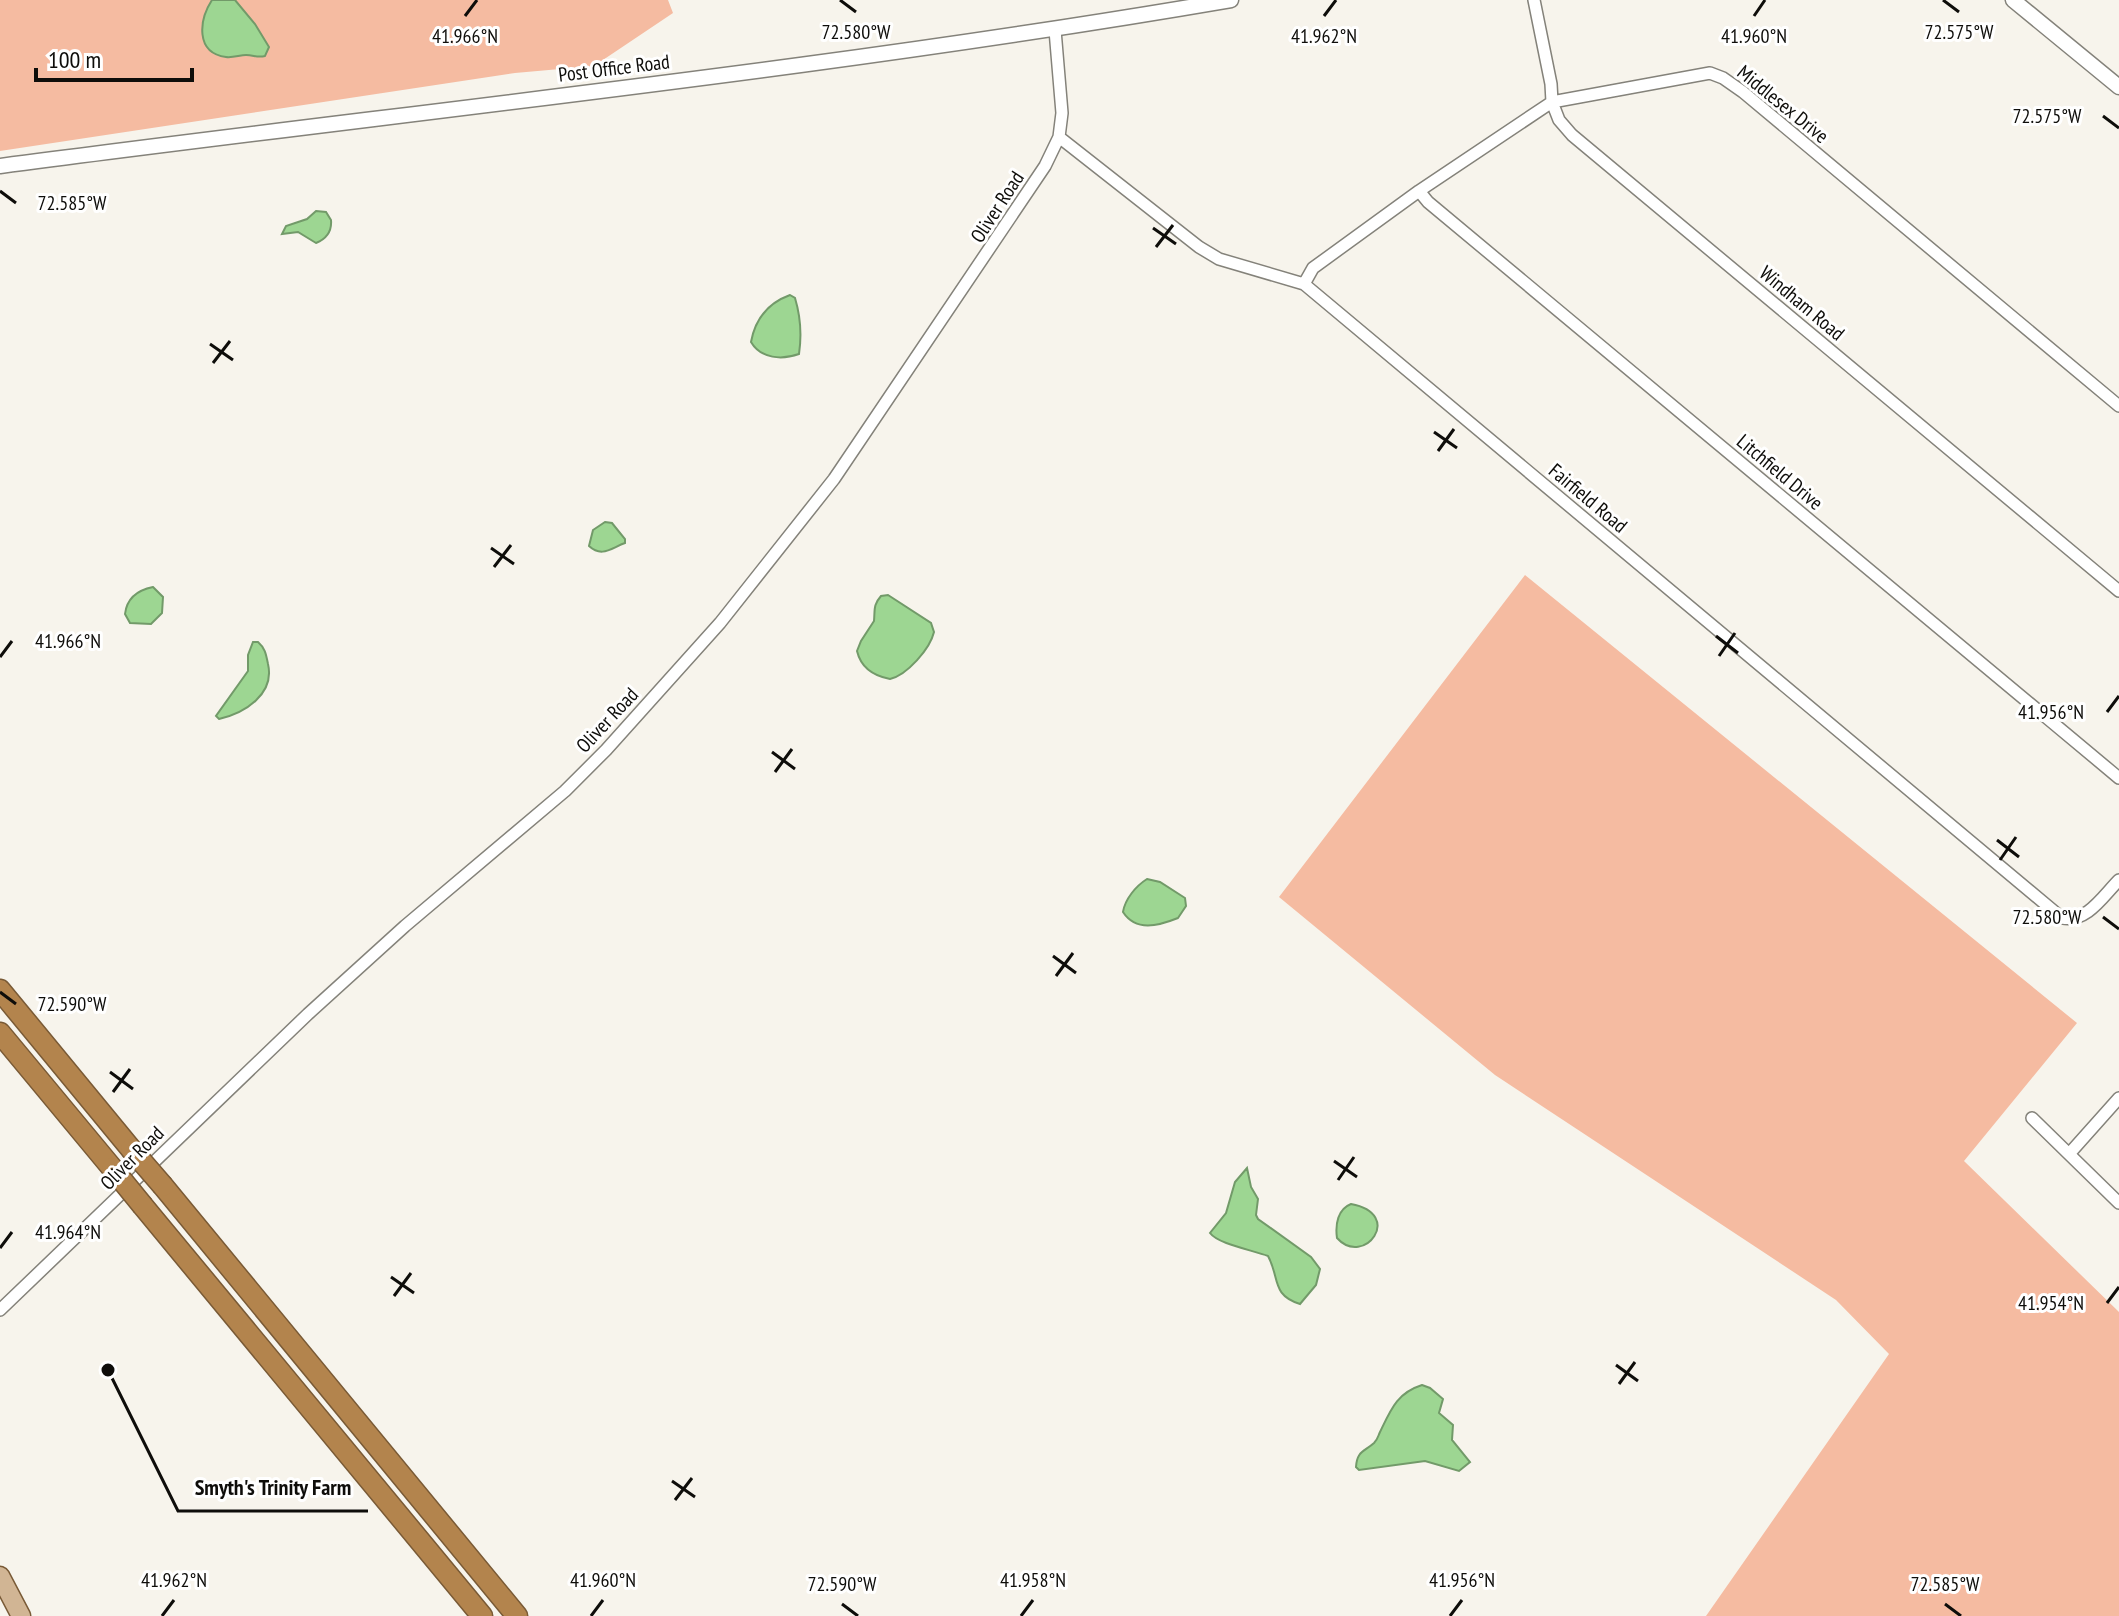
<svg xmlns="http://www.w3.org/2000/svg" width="2119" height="1616" font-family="'PT Sans Narrow',sans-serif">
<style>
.green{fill:#f5bba1}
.water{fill:#9dd692;stroke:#729a69;stroke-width:2}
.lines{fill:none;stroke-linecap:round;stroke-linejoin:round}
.minor-casing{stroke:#84827a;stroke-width:14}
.tertiary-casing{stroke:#84827a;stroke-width:17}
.primary-casing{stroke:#795a36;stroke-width:21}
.motorway-casing{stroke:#795a36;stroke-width:23}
.minor{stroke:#fff;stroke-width:11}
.tertiary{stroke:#fff;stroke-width:14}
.primary{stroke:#d1b594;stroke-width:18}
.motorway{stroke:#b3844d;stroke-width:20}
.motorway-bridge-casing{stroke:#795a36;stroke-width:23;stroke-linecap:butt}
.motorway-bridge{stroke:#b3844d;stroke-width:20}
.ticks{fill:none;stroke:#0e0d0a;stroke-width:3}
.labels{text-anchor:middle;stroke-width:6;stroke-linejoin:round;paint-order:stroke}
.street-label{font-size:20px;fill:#0e0d0a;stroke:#fff}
.ticks-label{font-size:20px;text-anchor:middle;fill:#0e0d0a;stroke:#fff;stroke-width:6;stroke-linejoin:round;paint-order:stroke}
.leader{fill:none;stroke:#0e0d0a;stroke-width:3}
.callout-dot{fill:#0e0d0a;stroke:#fff;stroke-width:3}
.callout-label{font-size:22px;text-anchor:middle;font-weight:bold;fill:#0e0d0a;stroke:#fff;stroke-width:6;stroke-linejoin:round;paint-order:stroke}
</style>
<rect width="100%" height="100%" fill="#f7f4ec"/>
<path class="green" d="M 0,0 L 668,0 L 673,13 L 594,66 L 515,73 L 0,151 Z
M 1525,575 L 2077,1023 L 1964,1161 L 2119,1312 L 2119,1616 L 1706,1616 L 1889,1354 L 1836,1300 L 1495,1075 L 1279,897 Z"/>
<path class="water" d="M 212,0 L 235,0 L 255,24 L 269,47 L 265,56 C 257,58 254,55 246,55 C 240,55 233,58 226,57 C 195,53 199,20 212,0 Z
M 316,211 L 326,212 L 331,220 C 332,232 326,239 316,243 L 298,232 L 282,234 L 286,226 L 307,219 Z
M 790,295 L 795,298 C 801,318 802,334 799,354 C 782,360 761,359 751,342 C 755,320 768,303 790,295 Z
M 605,522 L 612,523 L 625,539 L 625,543 C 611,548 602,558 589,546 L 593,530 Z
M 153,587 L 163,597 L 162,613 L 151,624 L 130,623 L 125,614 C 127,597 138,590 153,587 Z
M 888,595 L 931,623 L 934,632 C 930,649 907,675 890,679 C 874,676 861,668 857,651 L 861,641 L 874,621 C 875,610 873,605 881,596 Z
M 253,642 L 258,642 C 265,648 266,654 268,664 C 275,694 245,713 219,719 L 216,716 L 248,671 L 248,655 Z
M 1147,879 L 1160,882 L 1185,898 L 1186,906 L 1178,918 C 1158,926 1136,932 1123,912 C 1125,899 1136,886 1147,879 Z
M 1247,1168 L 1251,1187 L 1258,1199 L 1256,1215 L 1258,1219 L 1311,1257 L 1320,1269 L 1316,1285 L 1300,1304 C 1271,1295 1280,1278 1268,1256 C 1252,1250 1218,1244 1210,1233 L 1226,1213 L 1235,1182 Z
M 1351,1204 C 1405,1214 1364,1268 1337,1238 C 1335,1224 1338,1209 1351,1204 Z
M 1422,1385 L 1430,1388 L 1443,1399 L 1439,1413 L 1453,1425 L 1452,1440 L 1470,1462 L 1459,1471 L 1425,1461 L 1359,1470 L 1356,1467 C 1357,1451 1364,1452 1374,1443 C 1378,1439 1378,1436 1380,1432 C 1391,1409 1397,1393 1422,1385 Z"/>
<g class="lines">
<defs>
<path id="minor" d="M 1534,0 L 1551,84 L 1552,102 L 1559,120 L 1572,135 L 2119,591
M 1059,137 L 1199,247 L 1219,259 L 1304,284 L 2062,918 C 2087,923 2103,896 2119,880
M 1419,191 L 1428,202 L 2119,778
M 1304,284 L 1313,268 L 1419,191 L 1552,102 L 1710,73 L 1723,78 L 1743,92 L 2119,406
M 2032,1118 L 2119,1203
M 2069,1154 L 2119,1098
M 0,1310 L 308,1014 L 405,926 L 565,791 L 606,750 L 720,623 L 834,479 L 1045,166 L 1059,137 L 1062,113 L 1055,30"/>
<path id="tertiary" d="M 2013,0 L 2119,87
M 0,166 C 410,112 823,70 1231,0"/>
<path id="primary" d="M 0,1576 L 21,1616"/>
<path id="motorway" d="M 0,990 L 131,1149
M 0,1033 L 112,1168
M 163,1186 L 517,1616
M 143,1206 L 482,1616"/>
</defs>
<use href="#minor" class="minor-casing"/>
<use href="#tertiary" class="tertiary-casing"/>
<use href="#primary" class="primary-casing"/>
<use href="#motorway" class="motorway-casing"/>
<use href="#minor" class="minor"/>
<use href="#tertiary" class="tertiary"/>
<use href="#primary" class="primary"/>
<use href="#motorway" class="motorway"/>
<defs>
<path id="motorway-bridge" d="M 131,1149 L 163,1186
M 112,1168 L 143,1206"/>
</defs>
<use href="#motorway-bridge" class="motorway-bridge-casing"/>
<use href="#motorway-bridge" class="motorway-bridge"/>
</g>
<path class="ticks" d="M 840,0 L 856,12M 1943,0 L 1959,12M 465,16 L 477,0M 1324,16 L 1336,0M 1754,16 L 1765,0M 2103,116 L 2119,128M 0,191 L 16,203M 1153,228 L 1176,244M 1156,247 L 1173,225M 210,344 L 233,360M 213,363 L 230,341M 1434,432 L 1457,448M 1438,451 L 1454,429M 491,548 L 514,564M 494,567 L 511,545M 1716,636 L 1738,653M 1719,656 L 1735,633M 0,657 L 12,641M 2107,712 L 2119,696M 772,752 L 795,769M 775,772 L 792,749M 1997,840 L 2019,857M 2000,860 L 2016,837M 2103,917 L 2119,929M 1053,956 L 1076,973M 1056,976 L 1073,953M 0,992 L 16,1004M 110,1072 L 133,1089M 113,1092 L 130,1069M 1334,1161 L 1357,1177M 1338,1180 L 1354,1157M 0,1248 L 12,1232M 391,1277 L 414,1293M 394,1296 L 411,1273M 2107,1303 L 2119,1287M 1616,1365 L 1638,1381M 1619,1384 L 1635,1362M 672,1481 L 695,1497M 675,1500 L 692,1478M 842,1604 L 858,1616M 1945,1604 L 1961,1616M 162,1616 L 174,1600M 591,1616 L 603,1600M 1021,1616 L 1033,1600M 1450,1616 L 1462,1600"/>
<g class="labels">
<g class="street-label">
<text transform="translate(614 68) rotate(-7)" y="7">Post Office Road</text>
<text transform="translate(1783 104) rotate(39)" y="7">Middlesex Drive</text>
<text transform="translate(997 207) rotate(-57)" y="7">Oliver Road</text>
<text transform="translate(1802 303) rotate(40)" y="7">Windham Road</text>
<text transform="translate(1780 472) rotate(40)" y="7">Litchfield Drive</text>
<text transform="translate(1588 498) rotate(40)" y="7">Fairfield Road</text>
<text transform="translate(607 720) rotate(-47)" y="7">Oliver Road</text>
<text transform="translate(132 1158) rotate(-45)" y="7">Oliver Road</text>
</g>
</g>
<g class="ticks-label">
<text x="856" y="39">72.580°W</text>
<text x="1959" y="39">72.575°W</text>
<text x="465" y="43">41.966°N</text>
<text x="1324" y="43">41.962°N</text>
<text x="1754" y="43">41.960°N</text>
<text x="2047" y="123">72.575°W</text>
<text x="72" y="210">72.585°W</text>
<text x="68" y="648">41.966°N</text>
<text x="2051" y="719">41.956°N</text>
<text x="2047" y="924">72.580°W</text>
<text x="72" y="1011">72.590°W</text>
<text x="68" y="1239">41.964°N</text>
<text x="2051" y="1310">41.954°N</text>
<text x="174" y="1587">41.962°N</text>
<text x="603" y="1587">41.960°N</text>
<text x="1033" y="1587">41.958°N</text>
<text x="1462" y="1587">41.956°N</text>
<text x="842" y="1591">72.590°W</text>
<text x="1945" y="1591">72.585°W</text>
</g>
<path class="leader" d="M108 1370L178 1511H368"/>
<circle class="callout-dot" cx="108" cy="1370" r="8"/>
<g class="callout-label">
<text x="273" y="1495">Smyth's Trinity Farm</text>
</g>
<path d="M36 68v12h156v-12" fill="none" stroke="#0e0d0a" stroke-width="4"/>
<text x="48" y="68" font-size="24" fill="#0e0d0a" stroke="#ffffff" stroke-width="6" paint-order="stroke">100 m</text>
</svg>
